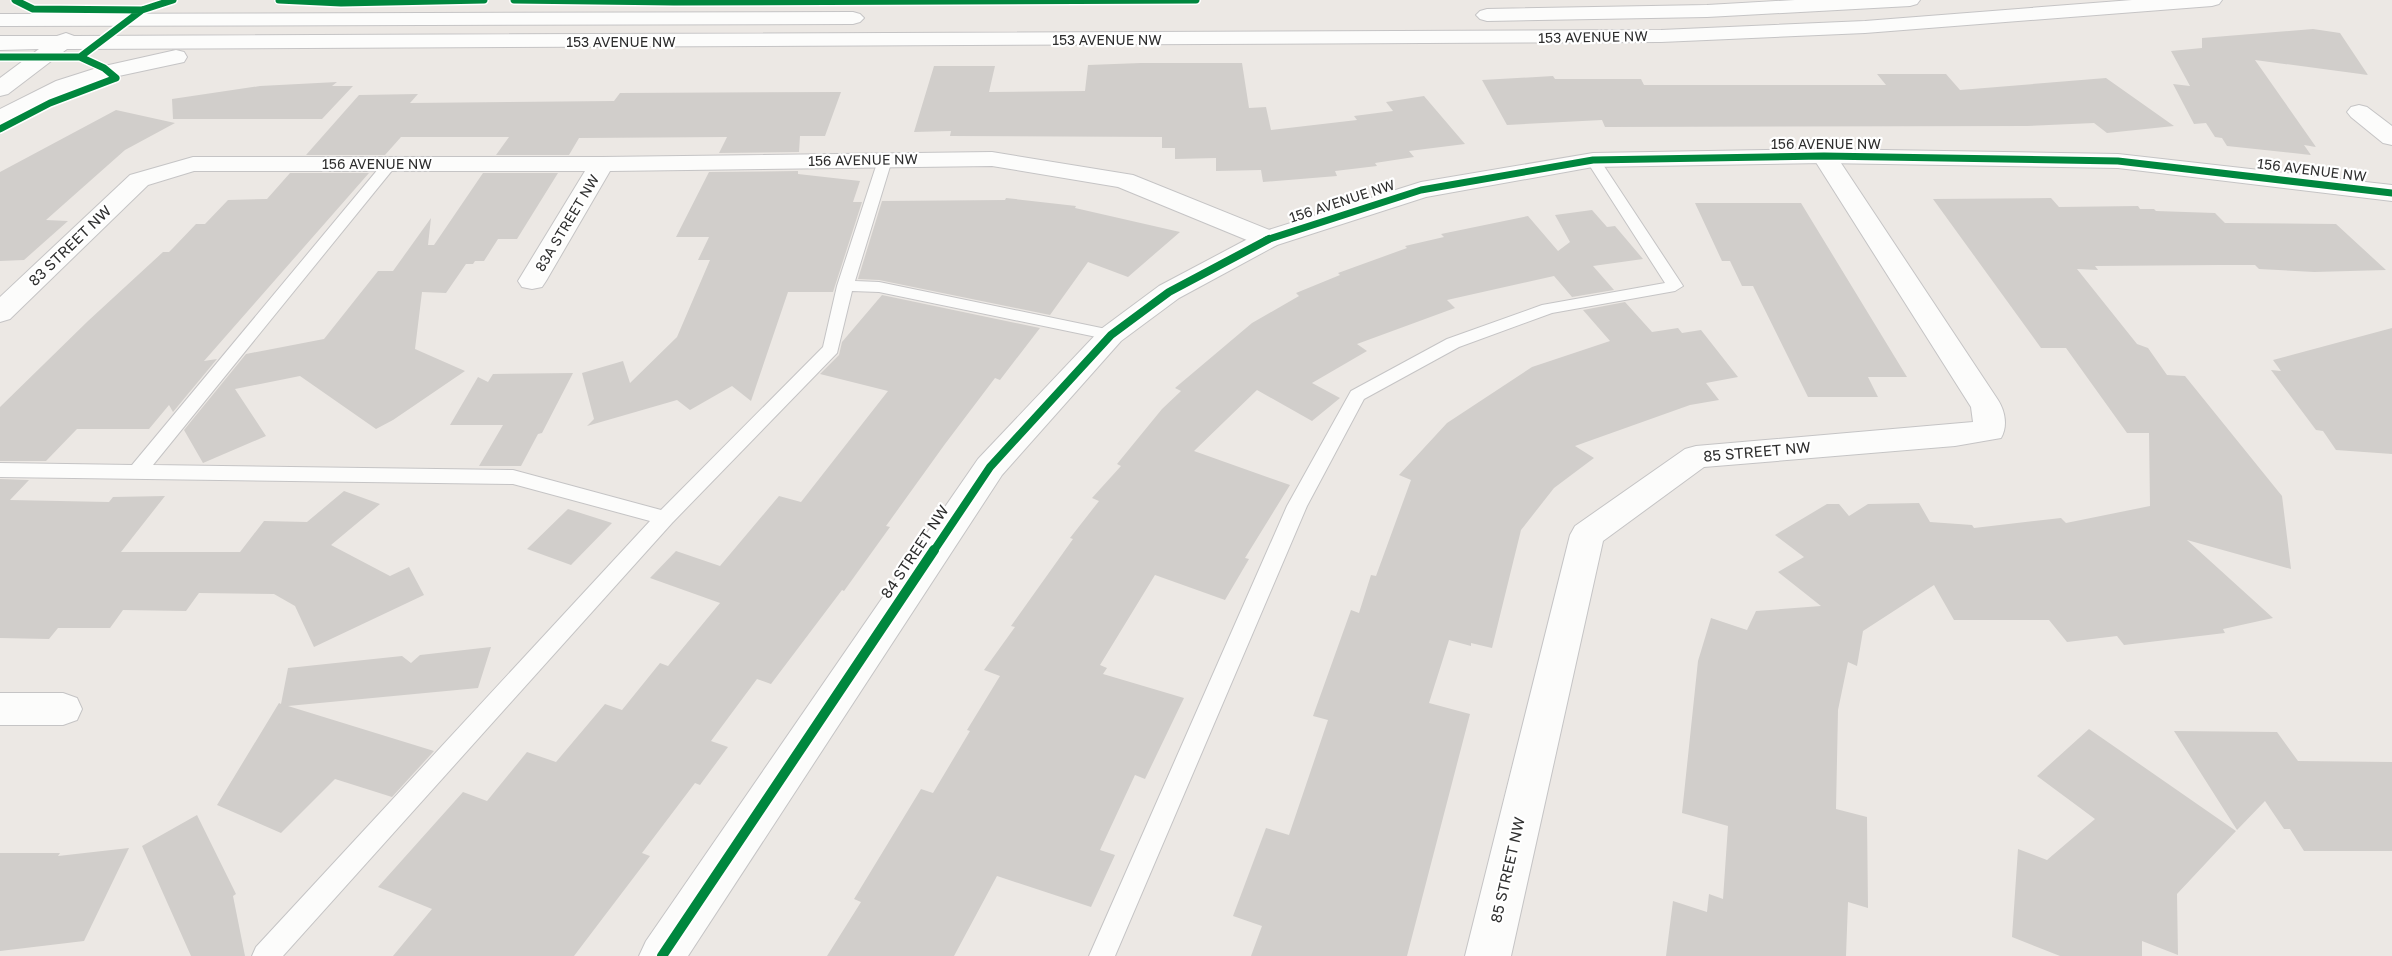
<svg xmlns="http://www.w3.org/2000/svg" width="2392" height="956" font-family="'Golos Text',sans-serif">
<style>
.building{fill:#d1cecb}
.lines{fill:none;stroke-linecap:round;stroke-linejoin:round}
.lane-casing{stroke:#c5c4c5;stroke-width:2}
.street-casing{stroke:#c5c4c5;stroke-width:2}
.secondary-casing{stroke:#c5c4c5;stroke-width:2}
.lane{fill:#fcfcfb;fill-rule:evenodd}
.street{fill:#fcfcfb;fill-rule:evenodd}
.secondary{fill:#fcfcfb;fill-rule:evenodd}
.cycleway-far2-casing{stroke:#fff;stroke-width:10}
.cycleway-far1-casing{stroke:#fff;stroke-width:12}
.cycleway-casing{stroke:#fff;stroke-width:14}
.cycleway-far2{stroke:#00873e;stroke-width:7}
.cycleway-far1{stroke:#00873e;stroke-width:8}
.cycleway{stroke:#00873e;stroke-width:10}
.labels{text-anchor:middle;stroke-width:4.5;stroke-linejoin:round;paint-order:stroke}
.far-street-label{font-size:14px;fill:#2e2e2e;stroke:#fff}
.street-label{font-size:15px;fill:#2e2e2e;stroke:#fff}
</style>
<rect width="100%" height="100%" fill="#ece8e4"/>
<path class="building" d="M 2313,29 L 2340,33 L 2368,75 L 2255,60 L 2316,147 L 2304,145 L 2311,155 L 2227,146 L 2222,138 L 2215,137 L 2206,123 L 2194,124 L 2173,84 L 2190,86 L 2171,51 L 2202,48 L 2202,38 Z
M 1141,63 L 1242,63 L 1249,108 L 1266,107 L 1271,130 L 1357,120 L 1354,116 L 1393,111 L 1386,102 L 1424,96 L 1465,144 L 1409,151 L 1414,157 L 1375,163 L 1377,166 L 1335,171 L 1337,176 L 1263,182 L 1261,170 L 1216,171 L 1216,158 L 1175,159 L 1175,148 L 1162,148 L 1162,137 L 950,136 L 951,131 L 914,132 L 934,66 L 995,66 L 989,92 L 1085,91 L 1088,65 Z
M 1877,74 L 1946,74 L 1960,90 L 2106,78 L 2174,126 L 2107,133 L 2094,123 L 2027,126 L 1605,127 L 1602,120 L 1507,125 L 1482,80 L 1553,76 L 1555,79 L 1641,79 L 1644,85 L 1886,85 Z
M 337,82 L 332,86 L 353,86 L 322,119 L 173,119 L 172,99 L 260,86 Z
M 841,92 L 825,136 L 800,136 L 799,152 L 719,153 L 727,137 L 579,138 L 569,155 L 496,155 L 509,137 L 401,137 L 385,155 L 306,155 L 359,95 L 418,94 L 410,103 L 614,101 L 620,93 Z
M 116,110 L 175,123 L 125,150 L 46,220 L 68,221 L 24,260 L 0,261 L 0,172 Z
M 798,171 L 798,174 L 860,181 L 853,202 L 862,202 L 833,292 L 788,292 L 751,401 L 732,386 L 690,410 L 677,400 L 587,426 L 594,419 L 582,373 L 623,361 L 630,383 L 677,337 L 710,260 L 698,260 L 709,237 L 676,237 L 709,172 Z
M 290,173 L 369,173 L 204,361 L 217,359 L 173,412 L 169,405 L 149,429 L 77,429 L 46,461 L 0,461 L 0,407 L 88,321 L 163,252 L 169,252 L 173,248 L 196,224 L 205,224 L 228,200 L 267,199 Z
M 483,173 L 558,173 L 517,239 L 498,239 L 484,261 L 475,261 L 473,264 L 466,264 L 446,293 L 422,292 L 415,349 L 465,371 L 393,420 L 376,429 L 300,376 L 235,389 L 266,436 L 203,463 L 184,430 L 246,354 L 324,339 L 378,271 L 393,271 L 431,218 L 428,245 L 434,245 Z
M 1006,198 L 1076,206 L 1075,208 L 1180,232 L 1128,277 L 1088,262 L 1050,315 L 879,280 L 858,279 L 882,201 L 1005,200 Z
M 2051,198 L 2059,207 L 2138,206 L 2140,209 L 2154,209 L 2156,211 L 2215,213 L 2225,223 L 2336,224 L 2386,270 L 2314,272 L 2259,269 L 2255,265 L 2219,265 L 2095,266 L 2098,270 L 2077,269 L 2137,344 L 2148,348 L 2167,375 L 2185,376 L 2282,496 L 2291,569 L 2187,540 L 2273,618 L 2223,629 L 2225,633 L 2124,645 L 2117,636 L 2067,642 L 2049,620 L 1954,620 L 1934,585 L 1863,631 L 1857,666 L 1848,662 L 1838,710 L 1836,809 L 1867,817 L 1868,908 L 1848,902 L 1846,956 L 1666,956 L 1673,901 L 1707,912 L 1709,894 L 1723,899 L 1728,826 L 1682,813 L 1698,661 L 1711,618 L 1747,630 L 1756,611 L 1821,606 L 1778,572 L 1804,557 L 1775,535 L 1827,504 L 1839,504 L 1849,516 L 1868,504 L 1919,503 L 1930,522 L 1972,525 L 1974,528 L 2061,518 L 2066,523 L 2150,506 L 2149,433 L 2127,433 L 2066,348 L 2041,348 L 1933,199 Z
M 1695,203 L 1801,203 L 1907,377 L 1868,377 L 1878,397 L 1808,397 L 1753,286 L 1742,286 L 1730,261 L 1722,261 Z
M 1592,210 L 1607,227 L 1615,226 L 1643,259 L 1593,266 L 1614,290 L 1572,297 L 1554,276 L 1447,300 L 1455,308 L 1357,344 L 1367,351 L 1312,383 L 1340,398 L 1312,421 L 1257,390 L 1194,451 L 1290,485 L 1245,558 L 1249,559 L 1225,600 L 1155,575 L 1100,665 L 1107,668 L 1103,674 L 1184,698 L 1145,779 L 1135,775 L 1100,850 L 1115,855 L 1091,907 L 997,876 L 954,956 L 827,956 L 861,902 L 854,899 L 921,789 L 933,793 L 970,731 L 967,730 L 1000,676 L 984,670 L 1015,627 L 1011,626 L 1073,539 L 1070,538 L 1099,501 L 1092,498 L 1121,466 L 1117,464 L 1162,409 L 1181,391 L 1175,388 L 1252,323 L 1299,296 L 1296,293 L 1340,275 L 1338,273 L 1407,248 L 1405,246 L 1444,237 L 1441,234 L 1528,216 L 1558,251 L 1570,242 L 1555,215 Z
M 882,295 L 1040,328 L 1000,380 L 995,378 L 945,444 L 886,526 L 890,527 L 844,591 L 842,590 L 771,684 L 757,679 L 711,741 L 728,747 L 700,785 L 695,783 L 642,853 L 650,856 L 574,956 L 393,956 L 432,909 L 378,887 L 463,792 L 487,801 L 527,752 L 556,762 L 605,704 L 622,710 L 660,663 L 668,666 L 720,603 L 650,578 L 676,551 L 720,566 L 779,496 L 801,502 L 888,391 L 820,374 L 839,355 L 842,342 Z
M 1625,302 L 1652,332 L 1678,328 L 1682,333 L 1701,330 L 1738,377 L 1706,383 L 1719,400 L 1690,405 L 1575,446 L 1594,458 L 1554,488 L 1521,530 L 1492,648 L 1471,643 L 1471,646 L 1449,640 L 1429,703 L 1470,714 L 1407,956 L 1251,956 L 1262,926 L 1233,916 L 1266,828 L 1289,835 L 1328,720 L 1313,716 L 1351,610 L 1359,613 L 1371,575 L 1376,576 L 1411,480 L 1399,475 L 1447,423 L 1532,367 L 1610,341 L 1583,310 Z
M 2392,328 L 2392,454 L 2336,450 L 2323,431 L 2316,430 L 2271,370 L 2281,371 L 2273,360 Z
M 573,373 L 542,433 L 538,434 L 521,466 L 479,466 L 503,425 L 450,425 L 478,377 L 488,382 L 493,374 Z
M 0,479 L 29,480 L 10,500 L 109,502 L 113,497 L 165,496 L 121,552 L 240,552 L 264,521 L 307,522 L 344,491 L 380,504 L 331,545 L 390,576 L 409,567 L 424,595 L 314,647 L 295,606 L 274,594 L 199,593 L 186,611 L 123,610 L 110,628 L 58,628 L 49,639 L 0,638 Z
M 568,509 L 612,523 L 571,565 L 527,549 Z
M 491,647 L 478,688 L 288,706 L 434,751 L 392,797 L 335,779 L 281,833 L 217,805 L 279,703 L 281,704 L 288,668 L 402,656 L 411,663 L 420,655 Z
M 2089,729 L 2236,831 L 2177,894 L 2178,955 L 2142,941 L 2142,956 L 2060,956 L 2012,937 L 2018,849 L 2047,860 L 2095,819 L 2037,776 Z
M 2174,731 L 2277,732 L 2298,761 L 2392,762 L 2392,851 L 2304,851 L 2290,829 L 2284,829 L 2265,801 L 2237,830 Z
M 197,815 L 236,894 L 233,896 L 245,956 L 191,956 L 142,846 Z
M 129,848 L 84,941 L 0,951 L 0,853 L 60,853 L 58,856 Z"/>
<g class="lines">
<defs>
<path id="lane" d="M 885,156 L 892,160 L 855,281 L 879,282 L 1111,330 L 1117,331 L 1120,335 L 1117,339 L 1111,340 L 879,292 L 852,291 L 837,353 L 672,523 L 283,956 L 252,956 L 256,947 L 650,521 L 513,484 L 0,477 L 0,463 L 132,465 L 384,162 L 389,161 L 396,165 L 394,168 L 153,465 L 513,470 L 661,510 L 823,347 L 837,286 L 878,160 Z
M 1593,156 L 1598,157 L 1683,286 L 1675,291 L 1552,313 L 1459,347 L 1364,399 L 1307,506 L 1115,956 L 1089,956 L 1287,506 L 1351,391 L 1447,339 L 1542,305 L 1665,283 L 1586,160 Z"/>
<path id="street" d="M 2359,105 L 2367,107 L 2392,126 L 2392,145 L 2383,143 L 2351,117 L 2347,112 L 2351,107 Z
M 1824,149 L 1833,151 L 1998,400 C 2005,411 2008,426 2001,438 L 1955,446 L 1704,467 L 1603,541 L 1511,956 L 1465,956 L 1570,535 L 1575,526 L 1685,449 L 1696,446 L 1973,422 L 1971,407 L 1812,156 L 1815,151 Z
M 992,152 L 1133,175 L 1277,233 L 1281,239 L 1277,245 L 1268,247 L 1259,245 L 1118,187 L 992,166 L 610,171 L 546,281 L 542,287 L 532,289 L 522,287 L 518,281 L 585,171 L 194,171 L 148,185 L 10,319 L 0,322 L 0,297 L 130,175 L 193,157 L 602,157 Z
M 0,693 L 63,693 L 77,698 L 82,709 L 77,720 L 63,725 L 0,725 Z"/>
<path id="secondary" d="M 1795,0 L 1920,0 L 1917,4 L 1910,6 L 1707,17 L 1487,21 L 1480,19 L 1476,15 L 1480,11 L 1487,9 L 1707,5 Z
M 2132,0 L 2222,0 L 2219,4 L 2212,6 L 1865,33 L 1661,42 L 67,49 L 8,94 L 0,96 L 0,78 L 39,49 L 0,50 L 0,36 L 57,36 L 66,33 L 74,36 L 1661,30 L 1865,21 Z
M 853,12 L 860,14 L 864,18 L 860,22 L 853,24 L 0,26 L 0,14 Z
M 176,50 L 184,52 L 187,57 L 184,62 L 114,77 L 72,91 L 0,125 L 0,109 L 56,81 L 100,67 Z
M 1824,149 L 2118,154 L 2392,185 L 2392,201 L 2118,168 L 1824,163 L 1593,167 L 1426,197 L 1277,245 L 1179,298 L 1121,341 L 1002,475 L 688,956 L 639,956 L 646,941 L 978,459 L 1101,329 L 1159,286 L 1259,233 L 1421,182 L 1593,153 Z"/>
</defs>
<use href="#lane" class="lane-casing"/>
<use href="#street" class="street-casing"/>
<use href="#secondary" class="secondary-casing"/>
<use href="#lane" class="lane"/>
<use href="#street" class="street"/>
<use href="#secondary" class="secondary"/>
<defs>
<path id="cycleway-far2" d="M 15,0 L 33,9 L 142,10 L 173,0
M 279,0 L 341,3 L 484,0
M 514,0 L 674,2 L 1196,0
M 0,57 L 80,57 L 104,68 L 116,78
M 80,57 L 142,10
M 0,129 L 50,103 L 116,78
M 1266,240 L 1421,190 L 1593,160 L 1824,156 L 2118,161 L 2392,193"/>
<path id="cycleway-far1" d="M 933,552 L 990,467 L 1111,335 L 1169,292 L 1269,239"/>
<path id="cycleway" d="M 662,956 L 934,550"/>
</defs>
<use href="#cycleway-far2" class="cycleway-far2-casing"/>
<use href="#cycleway-far1" class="cycleway-far1-casing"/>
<use href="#cycleway" class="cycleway-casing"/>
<use href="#cycleway-far2" class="cycleway-far2"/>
<use href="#cycleway-far1" class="cycleway-far1"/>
<use href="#cycleway" class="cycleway"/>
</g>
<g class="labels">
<g class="far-street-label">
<text transform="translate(1593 37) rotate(-1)" y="5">153 AVENUE NW</text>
<text x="1107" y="45">153 AVENUE NW</text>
<text x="621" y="47">153 AVENUE NW</text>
<text x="1826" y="149">156 AVENUE NW</text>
<text transform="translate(863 160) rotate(-1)" y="5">156 AVENUE NW</text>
<text x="377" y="169">156 AVENUE NW</text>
<text transform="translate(2312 170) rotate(7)" y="5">156 AVENUE NW</text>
<text transform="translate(1342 201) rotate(-18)" y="5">156 AVENUE NW</text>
<text transform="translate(567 223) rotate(-59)" y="5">83A STREET NW</text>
</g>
<g class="street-label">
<text transform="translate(70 246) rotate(-44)" y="5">83 STREET NW</text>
<text transform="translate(1757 452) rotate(-5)" y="5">85 STREET NW</text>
<text transform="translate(915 552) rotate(-56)" y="5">84 STREET NW</text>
<text transform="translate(1508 870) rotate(-77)" y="5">85 STREET NW</text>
</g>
</g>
</svg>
